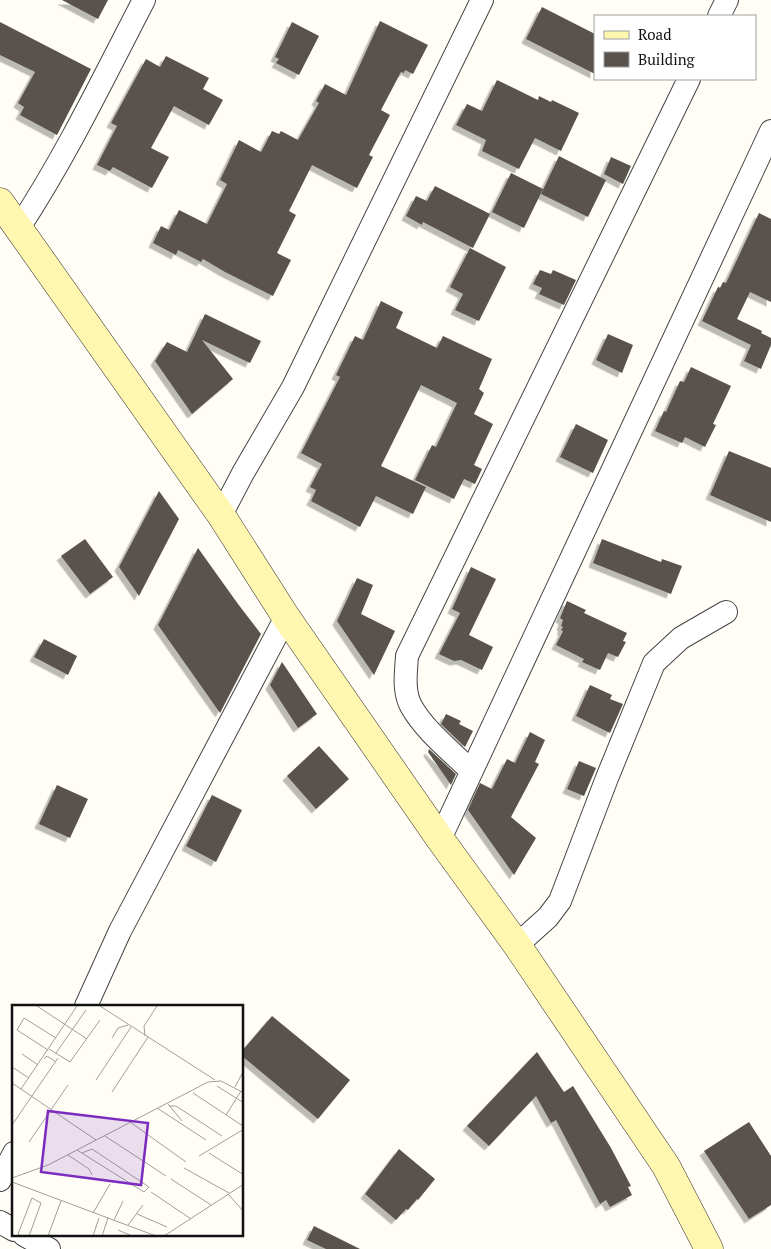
<svg xmlns="http://www.w3.org/2000/svg" width="771" height="1249" font-family="'PT Serif',serif">
<style>
.building{fill:#5a524d;filter:url(#shadow)}
.lines{fill:none;stroke-linecap:round;stroke-linejoin:round}
.street-casing{stroke:#444;stroke-width:24}
.secondary-casing{stroke:#333;stroke-width:29}
.street{stroke:#fff;stroke-width:22}
.secondary{stroke:#fff6b0;stroke-width:28}
.inset-road{fill:none;stroke:#a09f9a;stroke-width:1}
.view{fill:#7b2cbf;fill-opacity:0.15;stroke:#7b2cbf;stroke-width:2.5}
.inset-edge{fill:none;stroke:#111;stroke-width:2.5}
</style>
<defs>
<filter id="shadow"><feDropShadow dx="-4.5" dy="4.5" stdDeviation="0" flood-color="#0004"/></filter>
</defs>
<rect width="100%" height="100%" fill="#fffdf5"/>
<path class="building" d="M 62,0 L 108,0 L 98,19 Z
M 542,7 L 595,34 L 595,74 L 526,39 Z
M 380,21 L 428,45 L 413,74 L 405,70 L 404,73 L 401,72 L 381,110 L 390,115 L 369,155 L 373,157 L 357,188 L 312,165 L 289,211 L 296,215 L 277,253 L 291,260 L 273,296 L 225,272 L 203,259 L 201,262 L 178,250 L 176,255 L 153,243 L 161,226 L 169,230 L 179,210 L 207,224 L 227,184 L 220,180 L 239,140 L 261,152 L 272,131 L 279,134 L 281,131 L 298,140 L 319,103 L 316,101 L 325,84 L 346,95 Z
M 0,22 L 91,69 L 57,135 L 20,115 L 24,107 L 18,103 L 35,72 L 0,55 Z
M 292,22 L 319,36 L 299,75 L 276,63 L 279,59 L 275,57 Z
M 166,56 L 209,78 L 203,89 L 223,100 L 209,125 L 174,106 L 151,148 L 169,157 L 152,188 L 113,167 L 110,171 L 97,165 L 117,126 L 111,123 L 146,59 L 160,67 Z
M 497,80 L 538,100 L 539,96 L 551,102 L 552,100 L 579,113 L 561,151 L 535,138 L 519,169 L 482,151 L 486,140 L 456,125 L 467,104 L 482,111 Z
M 559,156 L 606,180 L 588,217 L 541,194 Z
M 611,157 L 631,166 L 623,184 L 604,174 Z
M 511,173 L 543,189 L 524,228 L 492,212 Z
M 435,186 L 490,214 L 473,248 L 423,222 L 422,225 L 406,216 L 416,196 L 427,201 Z
M 759,213 L 771,219 L 771,302 L 750,292 L 737,319 L 762,331 L 761,333 L 771,338 L 771,345 L 761,369 L 744,361 L 751,345 L 702,321 L 718,287 L 720,288 L 723,282 L 726,283 Z
M 470,248 L 506,267 L 479,321 L 455,310 L 463,294 L 450,287 Z
M 540,270 L 551,274 L 553,270 L 576,280 L 564,305 L 539,294 L 542,288 L 533,284 Z
M 381,301 L 403,312 L 396,328 L 437,348 L 443,336 L 492,359 L 479,389 L 484,393 L 474,414 L 493,424 L 474,465 L 482,469 L 475,484 L 464,479 L 454,499 L 415,480 L 432,445 L 436,447 L 457,403 L 421,385 L 381,466 L 426,487 L 413,514 L 376,496 L 360,527 L 311,501 L 316,490 L 310,487 L 322,464 L 301,453 L 340,377 L 336,375 L 355,336 L 363,340 Z
M 205,314 L 261,341 L 250,363 L 202,340 L 233,379 L 192,414 L 155,361 L 167,342 L 187,352 Z
M 608,334 L 633,345 L 622,373 L 596,360 Z
M 691,367 L 731,386 L 713,424 L 716,425 L 705,447 L 685,437 L 682,443 L 655,431 L 664,411 L 666,412 L 680,381 L 684,382 Z
M 576,424 L 608,440 L 593,473 L 560,457 Z
M 729,451 L 771,468 L 771,522 L 710,495 Z
M 159,491 L 179,519 L 139,596 L 119,567 Z
M 85,539 L 113,577 L 90,594 L 61,556 Z
M 602,539 L 661,562 L 662,559 L 682,566 L 671,594 L 593,563 Z
M 198,548 L 238,604 L 261,634 L 220,713 L 158,625 Z
M 471,567 L 496,579 L 469,635 L 493,647 L 482,670 L 461,660 L 454,661 L 439,654 L 460,613 L 452,609 Z
M 357,578 L 373,585 L 361,614 L 395,631 L 374,675 L 337,621 Z
M 567,601 L 586,610 L 584,613 L 627,633 L 623,641 L 626,642 L 618,657 L 608,653 L 600,670 L 582,662 L 584,659 L 556,645 L 563,631 L 561,630 L 563,627 L 561,626 L 563,620 L 560,618 Z
M 44,639 L 77,656 L 68,675 L 34,657 Z
M 282,662 L 317,714 L 298,728 L 270,685 Z
M 590,685 L 612,695 L 610,699 L 623,704 L 610,733 L 576,716 Z
M 446,714 L 461,721 L 459,724 L 473,731 L 465,747 L 441,724 Z
M 530,732 L 545,740 L 535,762 L 539,764 L 511,817 L 536,838 L 514,875 L 468,810 L 480,783 L 492,789 L 507,759 L 515,763 Z
M 319,746 L 349,779 L 316,809 L 287,776 Z
M 429,749 L 456,774 L 451,785 L 428,752 Z
M 579,761 L 596,768 L 584,796 L 567,789 Z
M 57,785 L 88,799 L 70,838 L 39,824 Z
M 212,795 L 242,810 L 216,862 L 186,846 Z
M 272,1016 L 350,1080 L 318,1119 L 242,1056 L 242,1051 Z
M 537,1052 L 564,1092 L 573,1086 L 611,1148 L 631,1186 L 628,1187 L 632,1195 L 610,1207 L 606,1200 L 600,1204 L 556,1120 L 551,1123 L 536,1096 L 489,1146 L 467,1126 Z
M 749,1122 L 771,1156 L 771,1205 L 749,1219 L 704,1151 Z
M 399,1149 L 435,1179 L 418,1200 L 417,1199 L 408,1210 L 406,1209 L 396,1220 L 365,1194 Z
M 314,1226 L 360,1249 L 326,1249 L 307,1240 Z"/>
<g class="lines">
<defs>
<path id="street" d="M 719,16 L 727,0
M 18,229 C 66,156 104,77 144,0
M 221,515 L 243,473 L 293,387 L 482,0
M 471,771 C 451,751 425,731 411,706 C 403,691 406,672 407,656 L 689,79
M 440,839 L 771,131
M 517,945 L 548,917 L 560,901 L 607,778 L 654,663 L 681,638 L 726,612
M 86,1006 L 120,931 L 286,617
M 0,1180 L 14,1153
M 0,1222 L 14,1230
M 24,1235 L 49,1249"/>
<path id="secondary" d="M 0,202 L 221,515 L 286,617 L 440,839 L 517,945 L 666,1166 L 709,1249"/>
</defs>
<use href="#street" class="street-casing"/>
<use href="#secondary" class="secondary-casing"/>
<use href="#street" class="street"/>
<use href="#secondary" class="secondary"/>
</g>
<g transform="translate(12 1005)">
<rect width="231" height="231" fill="#fffdf5"/>
<path class="inset-road" d="M 25,1 L 75,34M 88,1 L 203,75M 133,31 L 132,21 L 145,1M 100,33 L 106,23 L 116,20M 37,44 L 58,57 L 88,15M 36,45 L 5,25 L 12,13 L 44,33M 44,48 L 74,5M 10,49 L 26,60M 32,54 L 35,51 L 44,57M 0,62 L 17,73M 84,75 L 119,22M 0,78 L 84,135M 205,81 L 232,98M 223,82 L 232,65M 9,84 L 65,1M 100,87 L 136,32M 181,88 L 231,121M 156,99 L 170,116M 157,101 L 164,101 L 210,131M 145,103 L 194,135M 214,110 L 229,86M 118,117 L 174,157M 0,120 L 46,53M 93,131 L 154,171M 17,137 L 56,80M 65,145 L 132,187 L 137,182 L 80,144 L 70,148M 197,148 L 232,170M 56,150 L 77,164 L 80,170M 187,151 L 232,124M 172,163 L 217,188M 0,173 L 36,160 L 196,77 L 209,76 L 232,88M 159,174 L 199,200M 0,177 L 144,231M 139,187 L 179,214M 216,189 L 232,207M 81,208 L 98,179M 125,209 L 155,222M 102,215 L 111,196M 116,220 L 131,200M 106,225 L 120,231M 9,231 L 6,229 L 20,193 L 29,198 L 17,231M 36,231 L 49,196M 81,231 L 87,213M 90,231 L 96,213M 152,231 L 232,179"/>
<path class="view" d="M 36,106 L 136,118 L 129,180 L 29,167 Z"/>
<rect width="231" height="231" class="inset-edge"/>
</g>
<rect x="594" y="15" width="162" height="65" fill="#ffffff" stroke="#a0a0a0"/>
<rect x="604" y="31" width="25" height="8" fill="#fff6b0" stroke="#a0a0a0"/>
<text x="638" y="40" font-size="15" fill="#111111">Road</text>
<rect x="604" y="52" width="25" height="15" fill="#5a524d" stroke="#a0a0a0"/>
<text x="638" y="65" font-size="15" fill="#111111">Building</text>
</svg>
